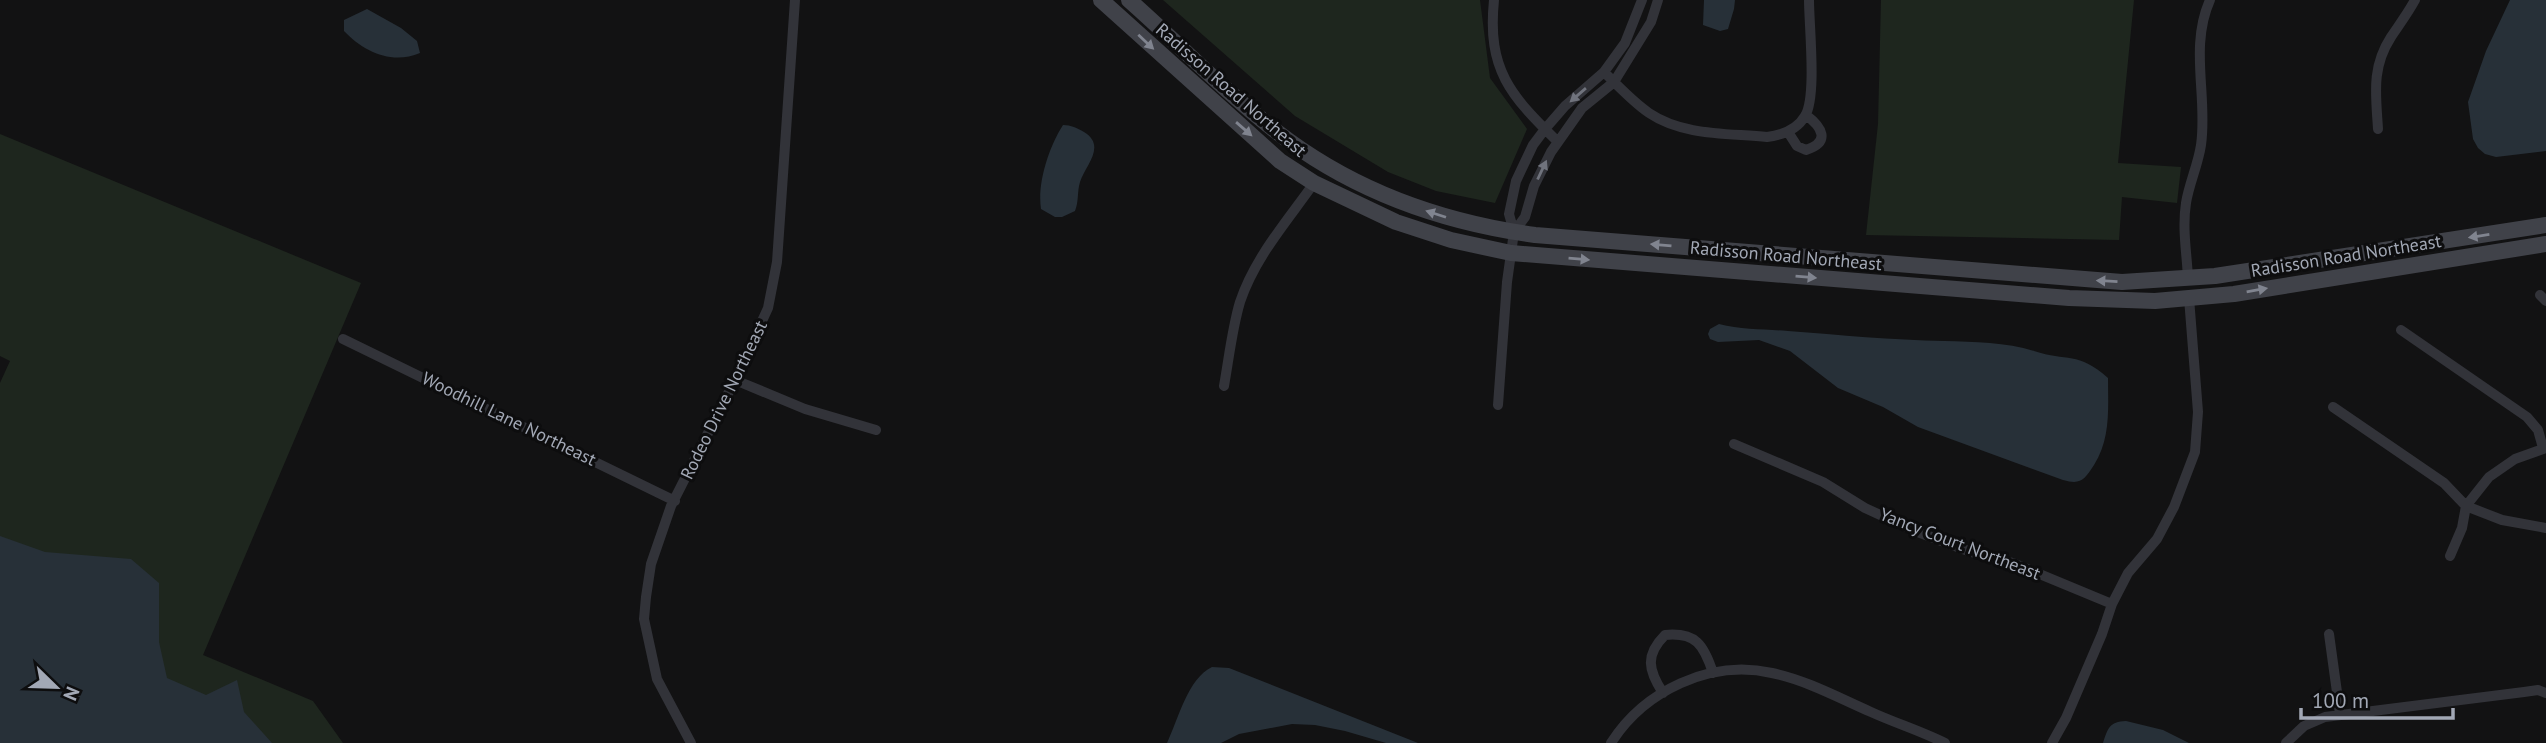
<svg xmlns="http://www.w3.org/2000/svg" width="2546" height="743" font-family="'PT Sans',sans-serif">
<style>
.green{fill:#1e261e}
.water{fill:#273038}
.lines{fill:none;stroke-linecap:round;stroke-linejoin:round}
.street{stroke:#323339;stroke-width:10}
.secondary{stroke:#404249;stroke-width:16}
.oneway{fill:#80848f}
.oneway2{fill:#70737d}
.labels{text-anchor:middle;stroke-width:6;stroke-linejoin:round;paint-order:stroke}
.street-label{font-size:18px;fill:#a2a8b5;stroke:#0d0d0e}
</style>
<rect width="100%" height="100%" fill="#121213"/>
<path class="green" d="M 1163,0 L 1480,0 L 1490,78 L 1527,129 L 1495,203 L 1436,191 L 1388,172 L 1295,116 Z
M 1881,0 L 2134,0 L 2118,163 L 2181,167 L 2177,203 L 2122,197 L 2119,240 L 1866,235 L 1878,124 Z
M 0,134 L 361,283 L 203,655 L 313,701 L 343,743 L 0,743 L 0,383 L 10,361 L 0,356 Z"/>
<path class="water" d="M 1704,0 L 1735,0 L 1734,9 L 1728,29 L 1720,31 L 1703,25 Z
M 2510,0 L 2546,0 L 2546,151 L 2496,157 L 2485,154 L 2478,148 L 2473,139 L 2468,102 L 2486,51 Z
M 367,9 L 401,28 L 417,41 L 420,53 C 392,65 364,52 344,31 L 344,20 Z
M 1063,125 C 1071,125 1077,128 1084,132 C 1107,146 1085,166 1080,182 C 1077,192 1079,201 1075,211 L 1062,217 L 1055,217 L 1041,209 C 1037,183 1049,147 1063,125 Z
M 1719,324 C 1742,330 1765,329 1788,331 C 1840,335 1892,340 1944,341 C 1974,342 2006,342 2034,351 C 2067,362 2078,351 2108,378 C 2108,408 2111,438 2094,465 C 2084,480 2081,485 2063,480 L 1918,427 L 1883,407 L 1838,388 L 1790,351 L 1759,340 L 1718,342 L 1710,339 L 1708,334 L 1710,329 Z
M 0,536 L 45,552 L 131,559 L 159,583 L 159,642 L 167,678 L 206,695 L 237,680 L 244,712 L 272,743 L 0,743 Z
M 1212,667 L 1229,668 L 1418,743 L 1386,743 L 1345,731 L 1315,725 L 1292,724 L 1239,734 L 1221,743 L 1167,743 C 1178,720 1188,678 1212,667 Z
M 2126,721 L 2163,730 L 2189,743 L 2103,743 C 2108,728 2109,722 2126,721 Z"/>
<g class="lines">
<path class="street" d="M 1494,0 C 1487,70 1510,95 1558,142
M 1604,72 C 1618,86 1633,102 1649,113 C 1683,136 1728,133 1767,137 C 1782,135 1797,130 1805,116 C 1817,97 1809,26 1809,0
M 2378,129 C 2376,95 2371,68 2391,37 C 2399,25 2408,13 2415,0
M 1788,132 L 1797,146 L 1806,150 C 1831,142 1822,127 1806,115
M 1514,232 L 1525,217 L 1534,186 L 1551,152 L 1582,108 L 1614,82 L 1651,22 L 1658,0
M 2188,279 C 2187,254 2182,229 2186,203 C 2189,184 2198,165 2201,145 C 2208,97 2189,47 2210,0
M 2540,295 L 2546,301
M 2401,330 L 2527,417 L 2538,430 L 2543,448
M 343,339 L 675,501
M 735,380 L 805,409 L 876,430
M 1224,386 C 1229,358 1232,329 1240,302 C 1255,257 1288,220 1314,183
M 1498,405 L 1507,282 L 1514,232 L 1509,214 L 1516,181 L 1533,145 L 1545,129 L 1565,106 L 1604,72 L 1625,43 L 1642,0
M 2333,407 L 2444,483 L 2466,506 L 2502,520 L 2546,528
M 1734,444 L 1823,482 L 1865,508 L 1915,531 L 1971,552 L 2013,563 L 2112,604
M 2450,556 L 2462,528 L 2466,506 L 2489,477 L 2515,459 L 2546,448
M 2329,634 L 2340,714
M 1663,693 C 1648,670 1645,655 1665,635 C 1696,632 1704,645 1713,673
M 691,743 L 657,679 L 644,619 L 646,597 L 651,564 L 671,506 L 735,380 L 768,308 L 777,262 L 795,0
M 1611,743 C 1644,691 1710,659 1772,673 C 1806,680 1839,698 1871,712 C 1895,723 1921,731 1945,743
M 2052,743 L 2066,718 L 2102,634 L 2112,604 L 2128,573 L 2157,539 L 2174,507 L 2195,452 L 2198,412 L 2189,298
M 2286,743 L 2304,726 L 2325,717 L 2524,692 L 2538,690 L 2546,693"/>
<path class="secondary" d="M 1101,0 L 1280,161 L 1314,183 L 1396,222 L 1451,240 L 1511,253 L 2069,298 L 2155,301 L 2234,294 L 2546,244
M 1129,0 C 1182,47 1232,99 1289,141 C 1362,194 1447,223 1535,235 L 2122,282 L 2215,276 L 2546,225"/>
</g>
<defs><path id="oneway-solid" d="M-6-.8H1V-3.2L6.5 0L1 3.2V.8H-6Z" transform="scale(1.75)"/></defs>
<g class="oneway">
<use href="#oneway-solid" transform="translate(1146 42) rotate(43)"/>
<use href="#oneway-solid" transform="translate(1244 129) rotate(41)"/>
<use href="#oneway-solid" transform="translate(1436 214) rotate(-162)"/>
<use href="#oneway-solid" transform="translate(2479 236) rotate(171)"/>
<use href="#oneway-solid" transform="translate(1661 245) rotate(-175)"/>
<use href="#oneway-solid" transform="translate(1579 259) rotate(5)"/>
<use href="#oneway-solid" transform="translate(1806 277) rotate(5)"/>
<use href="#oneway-solid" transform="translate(2107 281) rotate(-177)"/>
<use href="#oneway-solid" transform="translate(2257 290) rotate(-10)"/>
</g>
<g class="oneway2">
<use href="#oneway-solid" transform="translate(1578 95) rotate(139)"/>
<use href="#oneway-solid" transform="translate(1542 170) rotate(-65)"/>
</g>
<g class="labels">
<g class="street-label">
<text transform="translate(1231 90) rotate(41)" y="6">Radisson Road Northeast</text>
<text transform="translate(1786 256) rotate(5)" y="6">Radisson Road Northeast</text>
<text transform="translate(2346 256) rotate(-9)" y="6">Radisson Road Northeast</text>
<text transform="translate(724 400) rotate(-64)" y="6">Rodeo Drive Northeast</text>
<text transform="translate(509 419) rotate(26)" y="6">Woodhill Lane Northeast</text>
<text transform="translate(1960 544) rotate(21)" y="6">Yancy Court Northeast</text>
</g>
</g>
<g transform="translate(56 687) rotate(113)" stroke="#0d0d0e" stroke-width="5" paint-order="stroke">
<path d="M0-5L12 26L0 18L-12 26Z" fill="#a2a8b5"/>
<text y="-10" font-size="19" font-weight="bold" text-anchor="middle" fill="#a2a8b5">N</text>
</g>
<path d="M2301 708v10h152v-10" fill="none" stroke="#a2a8b5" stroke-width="3.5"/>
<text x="2312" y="708" font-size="21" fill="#a2a8b5" stroke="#0d0d0e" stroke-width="5" paint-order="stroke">100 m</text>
</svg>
